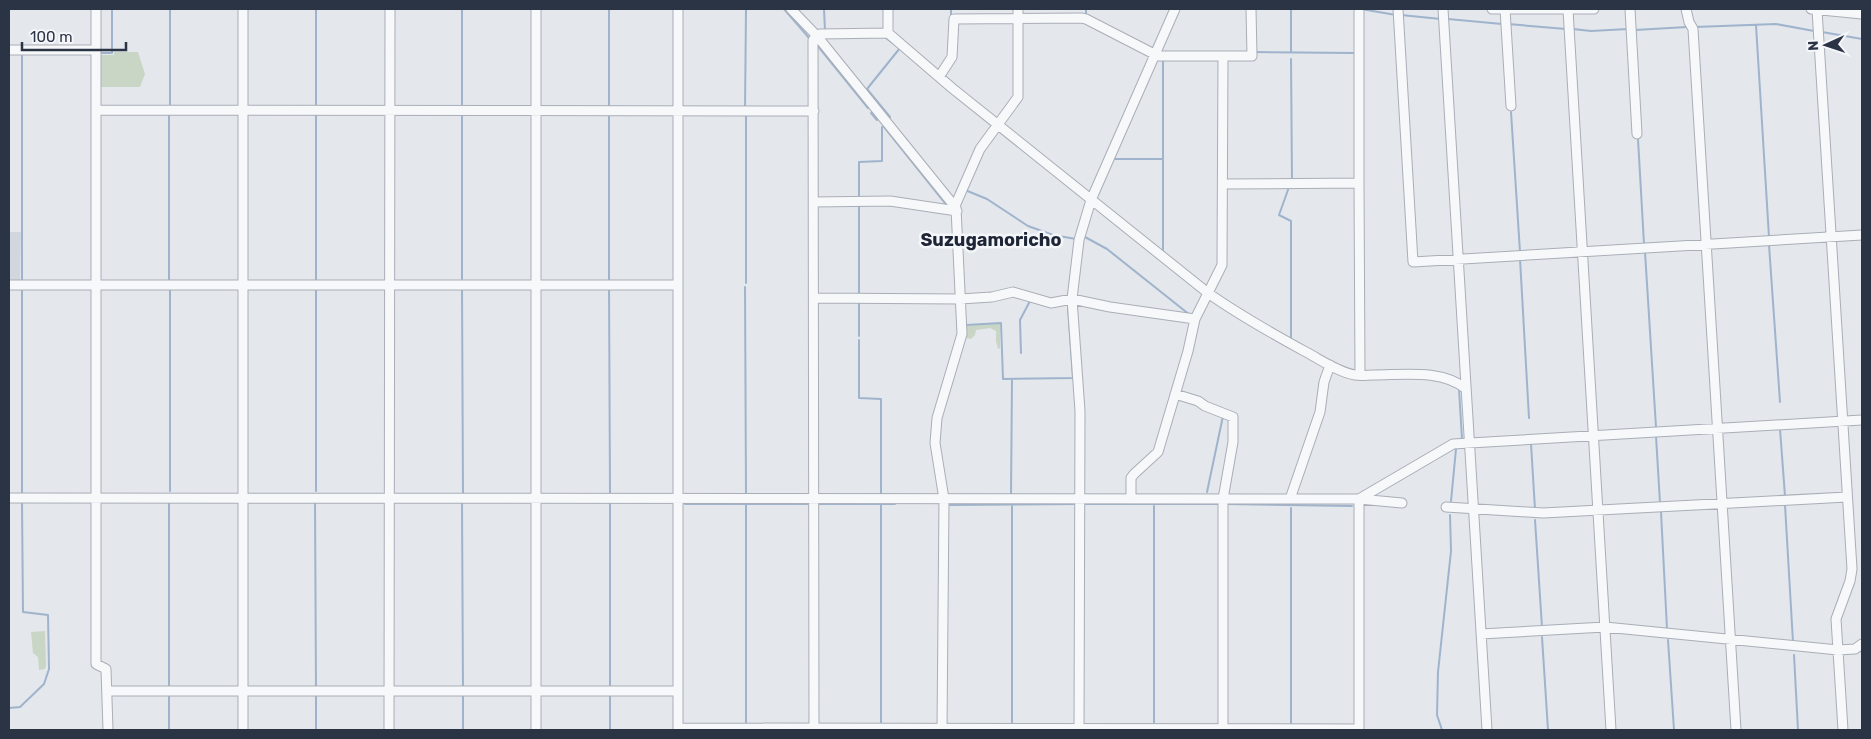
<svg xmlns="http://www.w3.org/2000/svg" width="1871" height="739" font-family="Rubik,sans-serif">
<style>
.built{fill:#d2d6de}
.green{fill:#c9d6c5}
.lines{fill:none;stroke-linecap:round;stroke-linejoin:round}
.stream{stroke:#9fb4cc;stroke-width:2}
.minor-casing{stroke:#a9aeb7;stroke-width:11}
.minor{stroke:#f7f8fa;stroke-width:9}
.labels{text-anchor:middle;stroke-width:5;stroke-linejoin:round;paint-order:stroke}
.quarter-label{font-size:18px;font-weight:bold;fill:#1d2536;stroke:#f4f6f9}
</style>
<rect width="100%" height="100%" fill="#e4e7ec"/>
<path class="built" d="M 9,232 L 21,232 L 20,281 L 9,281 Z"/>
<path class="green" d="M 114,52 L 138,52 L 145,74 L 140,87 L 98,87 L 99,55 L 114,55 Z
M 1000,323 L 1000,348 L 998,349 L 996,341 L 996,331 L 990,328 L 976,330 L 975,335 L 971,339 L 966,338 L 965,326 Z
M 45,631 L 46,666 L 45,669 L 39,670 L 38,657 L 33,653 L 31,632 Z"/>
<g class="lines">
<path class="stream" d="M 316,9 L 316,106
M 462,9 L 462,105
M 609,9 L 609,108
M 784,9 L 810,39
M 824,9 L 825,31
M 951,9 L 951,15
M 1361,9 L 1396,15
M 1086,15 L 1086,9
M 1401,15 L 1441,19
M 1448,19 L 1502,24
M 1508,24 L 1566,29
M 1756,25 L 1769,237
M 1695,27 L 1776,24 L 1814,31
M 1573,29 L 1591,31 L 1628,29
M 1635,30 L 1687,27
M 1822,32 L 1862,39
M 886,38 L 894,44
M 817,45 L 868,108
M 1291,51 L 1291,9
M 1255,52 L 1354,53
M 22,53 L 22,282
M 99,53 L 112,53 L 112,9
M 1291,59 L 1292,182
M 170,107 L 170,9
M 745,109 L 746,9
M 1511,112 L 1520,252
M 609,113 L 609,281
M 746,113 L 746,283
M 871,113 L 877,120
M 169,114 L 169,281
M 462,116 L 462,279
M 890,117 L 867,89 L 900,48
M 884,127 L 948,207
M 1638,139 L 1644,244
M 1115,159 L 1163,159
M 1289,187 L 1279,215 L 1291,221 L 1291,340
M 965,190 L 987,199 L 1028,226 L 1053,235 L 1076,239
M 859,198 L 859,162 L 882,161 L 882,127
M 859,205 L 859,295
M 1085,237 L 1107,249 L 1190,315
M 1769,245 L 1780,402
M 1645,252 L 1656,427
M 1163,253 L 1163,60
M 1520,259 L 1529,418
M 316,280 L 316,115
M 609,287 L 610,493
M 745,287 L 746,494
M 170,289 L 170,491
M 316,289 L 316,491
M 462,289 L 463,494
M 859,301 L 859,336
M 966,325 L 1001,323 L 1003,379 L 1073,378 L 1068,307
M 859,340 L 859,398 L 881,399 L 881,495
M 1021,353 L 1020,320 L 1030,301
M 1780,429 L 1785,496
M 1656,436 L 1660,503
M 1456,440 L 1462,439 L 1459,389
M 1531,444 L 1535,509
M 1207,492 L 1223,416
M 22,493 L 22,288
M 1011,494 L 1012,379
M 1451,501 L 1456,449
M 169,503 L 169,688
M 315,503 L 316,688
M 462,503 L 463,688
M 685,504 L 808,504
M 819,504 L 895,504
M 881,504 L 881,724
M 1085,504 L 1219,504
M 1227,504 L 1352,506
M 950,505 L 1076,504
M 1012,505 L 1012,725
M 1785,505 L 1793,642
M 1154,506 L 1154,726
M 1661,512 L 1667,629
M 1535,520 L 1542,627
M 1542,637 L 1548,730
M 1668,640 L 1674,730
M 1856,652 L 1862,651
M 1794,655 L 1798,730
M 610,688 L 610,503
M 610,693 L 610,730
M 316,696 L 316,730
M 463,696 L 463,730
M 9,708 L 20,707 L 44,684 L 49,669 L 48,615 L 23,612 L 22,502
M 746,724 L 746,504
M 1291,726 L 1291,508
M 169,730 L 169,696
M 1442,730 L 1437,715 L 1438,672 L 1451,551 L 1450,515"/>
<defs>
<path id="minor" d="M 96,9 L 96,664 L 106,669 L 108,730
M 791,9 L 817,36 L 956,208 L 962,334 L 937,418 L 935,443 L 944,499 L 942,730
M 1398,9 L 1413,262 L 1862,235
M 1443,9 L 1487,730
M 1492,9 L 1594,9
M 1505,9 L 1511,106
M 1630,9 L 1637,134
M 1686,9 L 1689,22 L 1693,29 L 1736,730
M 1811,9 L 1862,14
M 1568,10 L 1611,730
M 1817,10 L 1852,569 L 1850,581 L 1836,619 L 1843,730
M 1359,11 L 1359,183
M 888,33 L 888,9
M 9,50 L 96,50
M 939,77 L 952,57 L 954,19 L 1081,18 L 1086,19 L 1158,56 L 1252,56 L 1251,9
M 96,110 L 814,111
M 1223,184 L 1359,183 L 1360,375
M 814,202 L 890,201 L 957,211
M 955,206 L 980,149 L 1018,97 L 1018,9
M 9,285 L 678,285
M 814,298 L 960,299 L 992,297 L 1013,292 L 1051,303 L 1072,299 L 1110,307 L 1195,319
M 1175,394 L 1198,401 L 1205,406 L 1233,417 L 1233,442 L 1223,499 L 1223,730
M 9,498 L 1359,499 L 1402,503
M 1131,499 L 1131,478 L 1134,474 L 1158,452 L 1188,351 L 1195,319 L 1222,265 L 1223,56
M 1290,499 L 1320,412 L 1324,382 L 1330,365
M 1359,499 L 1453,444 L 1862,420
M 1359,499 L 1359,730
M 1446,507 L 1543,513 L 1847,497
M 1481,634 L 1605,627 L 1838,650 L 1855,649 L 1862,644
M 108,691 L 677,691
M 678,728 L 1359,729
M 243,730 L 243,9
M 389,730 L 390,9
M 536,730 L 536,9
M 678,730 L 678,9
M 814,730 L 813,40 L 820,34 L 888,33 L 952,88 L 1208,293 C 1239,315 1273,334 1306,352 C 1321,360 1338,372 1355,375 C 1361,376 1368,375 1374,375 C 1403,375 1442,369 1466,389
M 1079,730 L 1080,411 L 1072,299 L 1079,240 L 1091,200 L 1175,9"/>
</defs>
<use href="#minor" class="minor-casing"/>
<use href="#minor" class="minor"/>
</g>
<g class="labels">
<g class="quarter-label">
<text x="991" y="246">Suzugamoricho</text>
</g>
</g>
<rect width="1871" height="739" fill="none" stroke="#2b3445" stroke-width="20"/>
<g transform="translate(1826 45) rotate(267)" stroke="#f4f6f9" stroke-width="4" paint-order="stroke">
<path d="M0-4L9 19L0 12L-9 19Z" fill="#2b3445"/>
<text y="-8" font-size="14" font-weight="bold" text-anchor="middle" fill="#2b3445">N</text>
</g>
<path d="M22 42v8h104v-8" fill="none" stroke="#2b3445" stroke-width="2.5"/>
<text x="30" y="42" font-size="15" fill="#2b3445" stroke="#f4f6f9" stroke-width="4" paint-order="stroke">100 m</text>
</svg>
